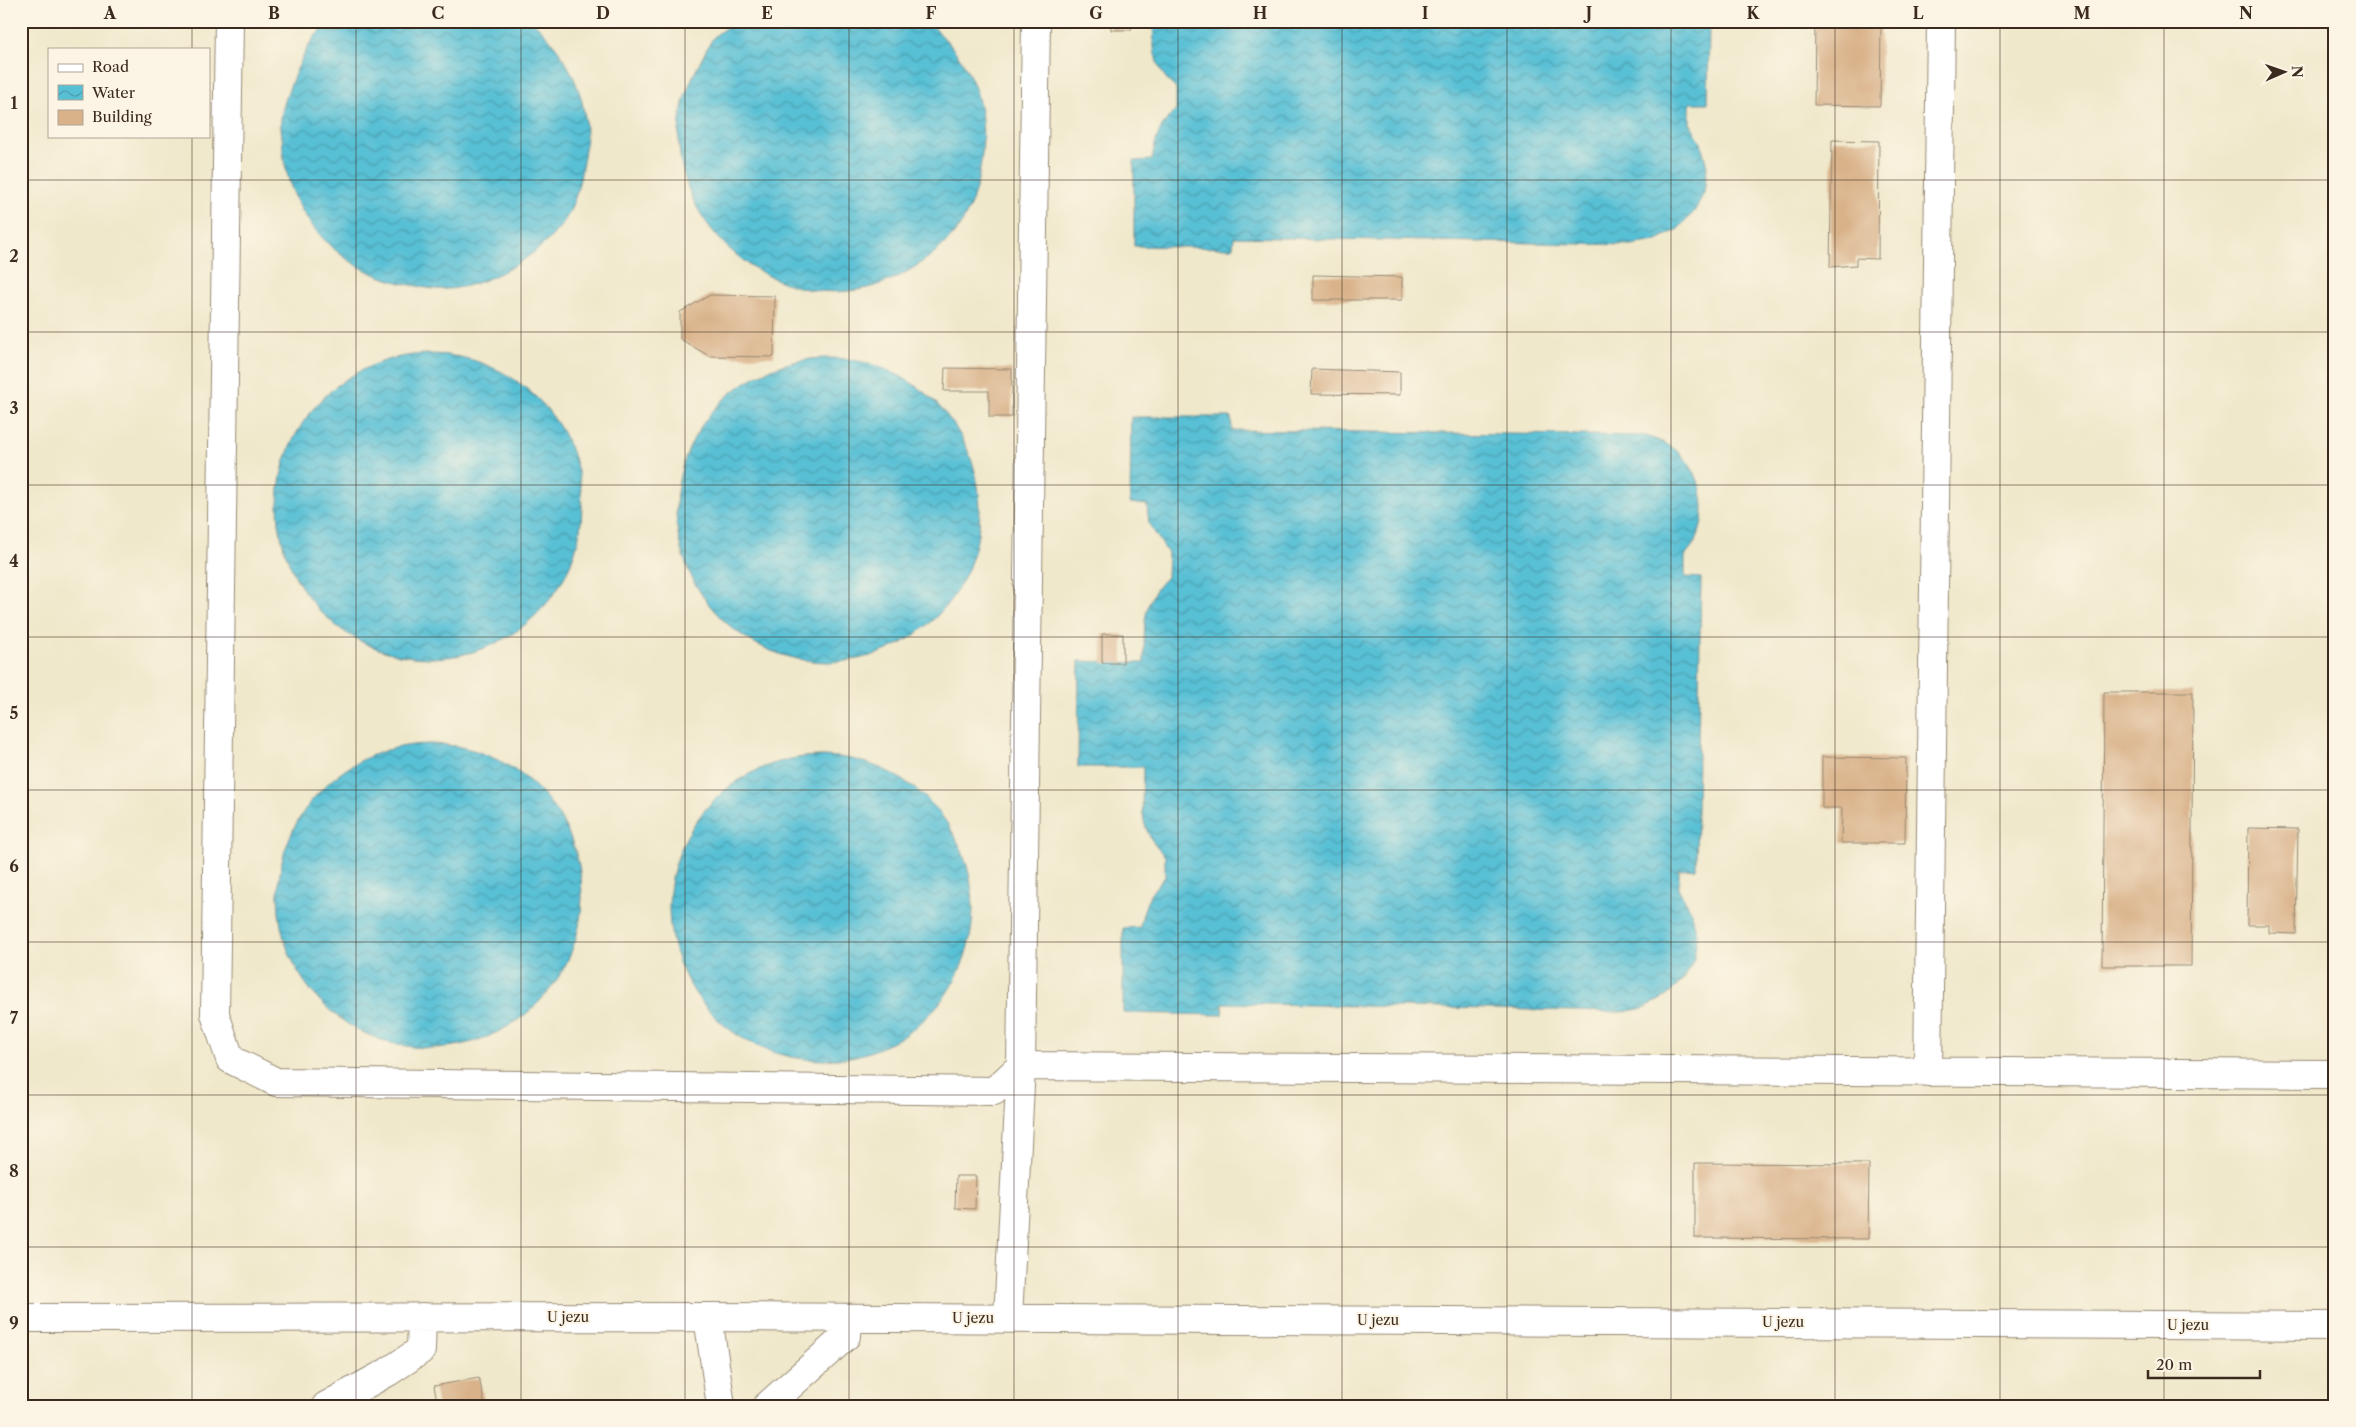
<svg xmlns="http://www.w3.org/2000/svg" width="2356" height="1427" font-family="'Libre Caslon Text',serif">
<style>
.water{fill:url(#water-waves);stroke:#4a757a}
.building{fill:#d9b28a}
.lines{fill:none;stroke-linecap:round;stroke-linejoin:round}
.minor-casing{stroke:#968974;stroke-width:30}
.minor{stroke:#fff;stroke-width:28}
.grid{fill:none;stroke:#3b2a1e;stroke-width:1;stroke-opacity:0.55}
.labels{text-anchor:middle;stroke-width:4;stroke-linejoin:round;paint-order:stroke}
.street-label{font-size:14px;fill:#3b2a1e;stroke:#fcf5e5}
.neatline{fill:none;stroke:#3b2a1e;stroke-width:2}
.grid-label{font-size:16px;text-anchor:middle;font-weight:bold;fill:#3b2a1e}
</style>
<defs>
<pattern id="water-waves" width="16" height="10" patternUnits="userSpaceOnUse" patternTransform="scale(1.25)"><rect width="16" height="10" fill="#58c0d5"/><path d="M0 5q4-4 8 0t8 0" fill="none" stroke="#4a9cac"/></pattern>
</defs>
<rect width="100%" height="100%" fill="#fcf5e5"/>
<filter id="ink" filterUnits="userSpaceOnUse"><feTurbulence type="fractalNoise" baseFrequency=".02" numOctaves="2"/><feDisplacementMap in="SourceGraphic" scale="10" xChannelSelector="R" yChannelSelector="G"/><feConvolveMatrix kernelMatrix="1 2 1 2 8 2 1 2 1" color-interpolation-filters="sRGB"/></filter>
<filter id="wash" filterUnits="userSpaceOnUse"><feTurbulence type="fractalNoise" baseFrequency=".0096" numOctaves="4" result="noise"/><feDisplacementMap in="SourceGraphic" scale="20" xChannelSelector="R" yChannelSelector="G"/><feGaussianBlur stdDeviation="1.12" result="paint"/><feColorMatrix in="noise" values="0 0 0 0 0 0 0 0 0 0 0 0 0 0 0 0 0 1.4 0 .05"/><feComposite in="paint" operator="in"/></filter>
<g filter="url(#wash)">
<rect width="100%" height="100%" fill="#f0e8cb"/>
<path class="water" d="M 333,21 L 532,21 C 570,55 593,105 584,156 C 580,180 576,207 560,227 C 537,257 485,287 447,289 C 437,290 426,288 417,286 C 346,276 289,222 283,149 C 283,139 280,128 281,119 C 283,98 303,52 316,35 C 320,30 328,25 333,21 Z
M 735,21 L 927,21 C 974,63 990,108 980,169 C 972,216 956,240 916,266 C 790,352 625,206 696,70 C 702,60 707,46 714,37 C 720,31 729,26 735,21 Z
M 1154,21 L 1709,21 L 1708,103 L 1690,103 L 1690,123 L 1701,143 L 1707,167 L 1704,193 L 1694,212 L 1678,229 L 1655,241 L 1632,245 L 1234,237 L 1233,248 L 1134,246 L 1134,161 L 1152,160 C 1156,137 1159,126 1176,110 L 1176,89 C 1153,66 1153,53 1154,21 Z
M278 506a152 152 0 1 1 304 0a152 152 0 1 1-304 0Z
M676 510a152 152 0 1 1 304 0a152 152 0 1 1-304 0Z
M 1131,417 L 1231,417 L 1232,430 L 1646,436 C 1653,439 1661,441 1668,445 C 1706,466 1715,525 1685,556 L 1685,577 L 1701,578 L 1696,869 L 1679,870 L 1679,890 L 1690,909 L 1697,933 L 1694,959 L 1684,979 L 1667,996 L 1644,1008 L 1622,1012 L 1223,1003 L 1222,1015 L 1123,1013 L 1123,928 L 1140,927 C 1144,906 1149,892 1165,877 L 1165,856 C 1136,828 1143,805 1143,767 L 1078,767 L 1079,661 L 1144,663 C 1145,627 1140,603 1167,577 L 1168,553 L 1149,524 L 1147,505 L 1130,503 Z
M278 896a152 152 0 1 1 304 0a152 152 0 1 1-304 0Z
M669 908a152 152 0 1 1 304 0a152 152 0 1 1-304 0Z"/>
<g id="blocks">
<path class="building" d="M 1111,21 L 1132,21 L 1131,30 L 1111,30 Z
M 1815,21 L 1881,21 L 1880,106 L 1814,105 Z
M 1832,140 L 1879,141 L 1878,259 L 1856,258 L 1856,265 L 1830,267 Z
M 1313,275 L 1402,277 L 1402,300 L 1313,300 Z
M 710,295 L 775,296 L 774,357 L 709,356 L 680,339 L 680,312 Z
M 945,368 L 1012,369 L 1012,417 L 989,417 L 989,391 L 944,391 Z
M 1312,369 L 1400,372 L 1400,395 L 1311,394 Z
M 1102,634 L 1123,634 L 1123,663 L 1102,663 Z
M 2104,692 L 2193,692 L 2191,966 L 2102,966 Z
M 1822,757 L 1906,758 L 1905,843 L 1841,843 L 1842,808 L 1822,808 Z
M 2248,828 L 2298,829 L 2296,934 L 2269,933 L 2269,925 L 2247,925 Z
M 1695,1163 L 1869,1164 L 1868,1239 L 1695,1238 Z
M 956,1176 L 976,1176 L 975,1209 L 955,1208 Z
M 479,1378 L 485,1406 L 438,1406 L 434,1386 Z"/>
</g>
</g>
<g filter="url(#ink)">
<use href="#blocks" fill-opacity="0" stroke="#968974" stroke-width="1"/>
<g class="lines">
<defs>
<path id="minor" d="M 229,21 L 215,1014 L 230,1059 L 276,1082 L 994,1091 L 1021,1066 L 2335,1074
M 1928,1072 L 1941,21
M 708,1317 L 721,1406
M 21,1318 L 708,1317 L 2335,1326
M 1008,1318 L 1021,1066 L 1036,21
M 326,1406 L 388,1372 L 421,1350 L 422,1317
M 767,1406 L 846,1336 L 847,1319"/>
</defs>
<use href="#minor" class="minor-casing"/>
<use href="#minor" class="minor"/>
</g>
</g>
<path class="grid" d="M 192,21 L 192,49M 356,21 L 356,1406M 521,21 L 521,1406M 685,21 L 685,1406M 849,21 L 849,1406M 1014,21 L 1014,1406M 1178,21 L 1178,1406M 1342,21 L 1342,1406M 1507,21 L 1507,1406M 1671,21 L 1671,1406M 1835,21 L 1835,1406M 2000,21 L 2000,1406M 2164,21 L 2164,1406M 192,136 L 192,1406M 21,180 L 2335,180M 21,332 L 2335,332M 21,485 L 2335,485M 21,637 L 2335,637M 21,790 L 2335,790M 21,942 L 2335,942M 21,1095 L 2335,1095M 21,1247 L 2335,1247"/>
<g class="labels">
<g class="street-label">
<text x="568" y="1322">U jezu</text>
<text x="973" y="1323">U jezu</text>
<text x="1378" y="1325">U jezu</text>
<text x="1783" y="1327">U jezu</text>
<text x="2188" y="1330">U jezu</text>
</g>
</g>
<rect width="2356" height="1427" fill="none" stroke="#fcf5e5" stroke-width="55"/>
<rect x="48" y="48" width="162" height="90" fill="#fcf5e5" stroke="#afa495"/>
<rect x="58" y="64" width="25" height="8" fill="#ffffff" stroke="#afa495"/>
<text x="92" y="72" font-size="15" fill="#3b2a1e">Road</text>
<rect x="58" y="85" width="25" height="15" fill="url(#water-waves)" stroke="#afa495"/>
<text x="92" y="98" font-size="15" fill="#3b2a1e">Water</text>
<rect x="58" y="110" width="25" height="15" fill="#d9b28a" stroke="#afa495"/>
<text x="92" y="122" font-size="15" fill="#3b2a1e">Building</text>
<g transform="translate(2284 72) rotate(88)" stroke="#fcf5e5" stroke-width="4" paint-order="stroke">
<path d="M0-4L9 19L0 12L-9 19Z" fill="#3b2a1e"/>
<text y="-8" font-size="14" font-weight="bold" text-anchor="middle" fill="#3b2a1e">N</text>
</g>
<path d="M2148 1370v8h112v-8" fill="none" stroke="#3b2a1e" stroke-width="2.5"/>
<text x="2156" y="1370" font-size="15" fill="#3b2a1e" stroke="#fcf5e5" stroke-width="4" paint-order="stroke">20 m</text>
<rect x="28" y="28" width="2300" height="1372" class="neatline"/>
<g class="grid-label">
<text x="110" y="19">A</text>
<text x="274" y="19">B</text>
<text x="438" y="19">C</text>
<text x="603" y="19">D</text>
<text x="767" y="19">E</text>
<text x="931" y="19">F</text>
<text x="1096" y="19">G</text>
<text x="1260" y="19">H</text>
<text x="1425" y="19">I</text>
<text x="1589" y="19">J</text>
<text x="1753" y="19">K</text>
<text x="1918" y="19">L</text>
<text x="2082" y="19">M</text>
<text x="2246" y="19">N</text>
<text x="14" y="109">1</text>
<text x="14" y="262">2</text>
<text x="14" y="414">3</text>
<text x="14" y="567">4</text>
<text x="14" y="719">5</text>
<text x="14" y="872">6</text>
<text x="14" y="1024">7</text>
<text x="14" y="1177">8</text>
<text x="14" y="1329">9</text>
</g>
</svg>
